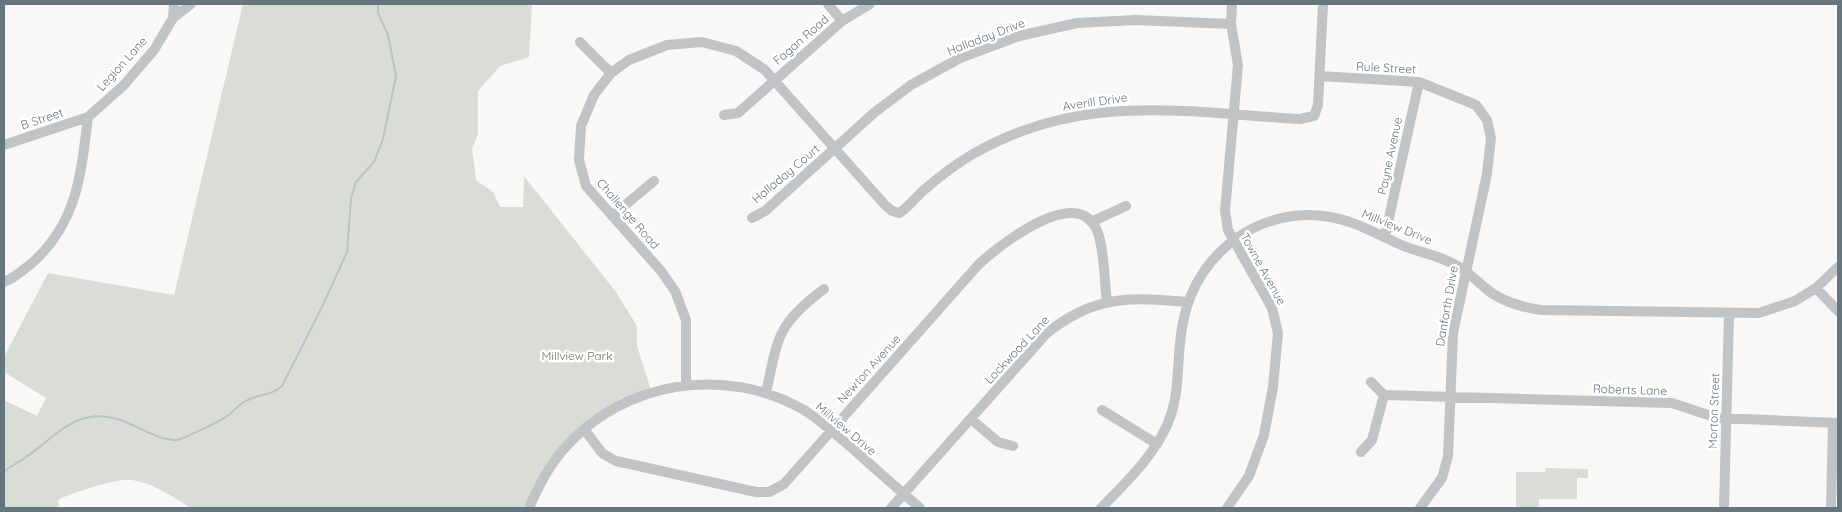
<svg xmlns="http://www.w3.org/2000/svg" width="1842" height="512" font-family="Quicksand,sans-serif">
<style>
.green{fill:#d9ddd6}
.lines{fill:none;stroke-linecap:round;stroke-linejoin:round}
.stream{stroke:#b7c3c7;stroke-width:2}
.minor{stroke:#c0c4c7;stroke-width:10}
.labels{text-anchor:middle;stroke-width:5;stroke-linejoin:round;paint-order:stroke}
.street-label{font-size:12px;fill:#66767f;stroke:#fff}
.park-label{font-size:12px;fill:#697864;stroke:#fff}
</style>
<rect width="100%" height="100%" fill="#f9f8f6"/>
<path class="green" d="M 243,4 L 532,4 L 529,57 L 500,66 L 478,91 L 478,134 L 472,149 L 476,180 L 493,192 L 500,207 L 523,207 L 524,176 L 616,292 L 637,326 L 637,346 L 651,390 L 579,428 L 525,508 L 191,508 C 173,497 153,483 132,480 C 117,478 71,493 58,500 L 59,508 L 4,508 L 4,400 L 37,416 L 46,398 L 4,372 L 4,357 L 48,273 L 174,295 Z
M 1546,468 L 1588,469 L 1588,478 L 1577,478 L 1577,499 L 1539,499 L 1539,508 L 1516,508 L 1516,472 L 1545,472 Z"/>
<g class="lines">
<path class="stream" d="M 4,472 C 11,465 19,463 26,457 C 58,435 79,404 123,421 C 139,427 158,440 176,440 C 181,440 225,419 230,414 C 236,409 240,403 248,400 C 261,393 269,397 282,386 L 322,307 L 347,252 L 351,198 L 356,182 L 374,162 L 383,139 L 396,76 L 388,35 L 378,13 L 378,4"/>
<path class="minor" d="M 828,4 L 842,21
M 173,18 L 174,4
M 580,42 L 611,73
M 1320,76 L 1419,82 L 1476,105 L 1487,120 L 1491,138 L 1487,174 L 1453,333 L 1448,456 L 1442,478 L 1420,508
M 724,115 L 738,113 L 842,21 L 870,4
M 4,145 L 88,117 L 123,86 L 154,50 L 173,18 L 191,4
M 612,216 L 654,181
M 752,218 L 765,211 L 875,112 L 911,85 L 960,58 L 1019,36 L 1077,23 L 1136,20 L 1231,24
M 1091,222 L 1126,206
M 1385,236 L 1419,82
M 4,282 C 15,278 23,270 32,263 C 78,222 81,173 88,117
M 1816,288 L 1838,311
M 1371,382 L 1384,395 L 1672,403 L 1717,418 L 1838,423
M 686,385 L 686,320 L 675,291 L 661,271 L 586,186 L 579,160 L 581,126 L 594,95 L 611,73 L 629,60 L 667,45 L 702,42 L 736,51 L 765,70 L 885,205 L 892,211 L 899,213 C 909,207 915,198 924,190 C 939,177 956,164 973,154 C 1080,92 1183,112 1300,119 L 1314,116 L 1318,105 L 1323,4
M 766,393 C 778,337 777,324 824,289
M 1102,410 L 1157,444
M 971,419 L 998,442 L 1013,446
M 584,429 L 602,453 L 616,461 L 756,492 L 769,492 L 784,484 L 979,264 C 1000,245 1080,181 1098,233 C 1105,254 1104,280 1107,302
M 1361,452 L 1372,440 L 1384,395
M 529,508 C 538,487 548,467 563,450 C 623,380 726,365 804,410 C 822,421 836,435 852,448 C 874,468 897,488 920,508
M 891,508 L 1046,334 C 1093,295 1130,297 1188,302
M 1101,508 C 1127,482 1159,451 1171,415 C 1181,384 1176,350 1184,318 C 1198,252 1261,205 1330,217 C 1355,221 1376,234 1399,244 C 1419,253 1441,255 1459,267 C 1468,272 1475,279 1483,286 C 1499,301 1520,307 1541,310 L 1759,313 L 1795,301 L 1816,288 L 1838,267
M 1227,508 L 1249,476 L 1264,435 L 1273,387 L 1278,333 L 1272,308 L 1228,230 L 1225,211 L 1238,65 L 1231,24 L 1232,4
M 1724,508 L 1729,314
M 1831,508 L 1833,423"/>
</g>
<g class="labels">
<g class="street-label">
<text transform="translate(986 37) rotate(-21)" y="4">Halladay Drive</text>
<text transform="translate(801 40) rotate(-41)" y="4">Fagan Road</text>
<text transform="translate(122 64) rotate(-48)" y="4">Legion Lane</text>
<text transform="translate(1386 68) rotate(3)" y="4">Rule Street</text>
<text transform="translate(1095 102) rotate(-8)" y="4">Averill Drive</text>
<text transform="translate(42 119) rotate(-18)" y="4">B Street</text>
<text transform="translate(1390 156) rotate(-78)" y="4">Payne Avenue</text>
<text transform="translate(786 174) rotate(-40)" y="4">Halladay Court</text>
<text transform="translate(628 214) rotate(49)" y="4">Challenge Road</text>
<text transform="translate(1397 227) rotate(22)" y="4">Millview Drive</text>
<text transform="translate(1263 269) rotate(61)" y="4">Towne Avenue</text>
<text transform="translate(1447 306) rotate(-80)" y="4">Danforth Drive</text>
<text transform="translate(1017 350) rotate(-47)" y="4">Lockwood Lane</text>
<text transform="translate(869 369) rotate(-48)" y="4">Newton Avenue</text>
<text transform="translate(1630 390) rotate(2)" y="4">Roberts Lane</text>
<text transform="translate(1714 411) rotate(-88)" y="4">Morton Street</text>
<text transform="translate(846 429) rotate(40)" y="4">Millview Drive</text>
</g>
<g class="park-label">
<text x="577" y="360">Millview Park</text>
</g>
</g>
<rect width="1842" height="512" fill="none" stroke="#66767f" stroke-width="10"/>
</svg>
